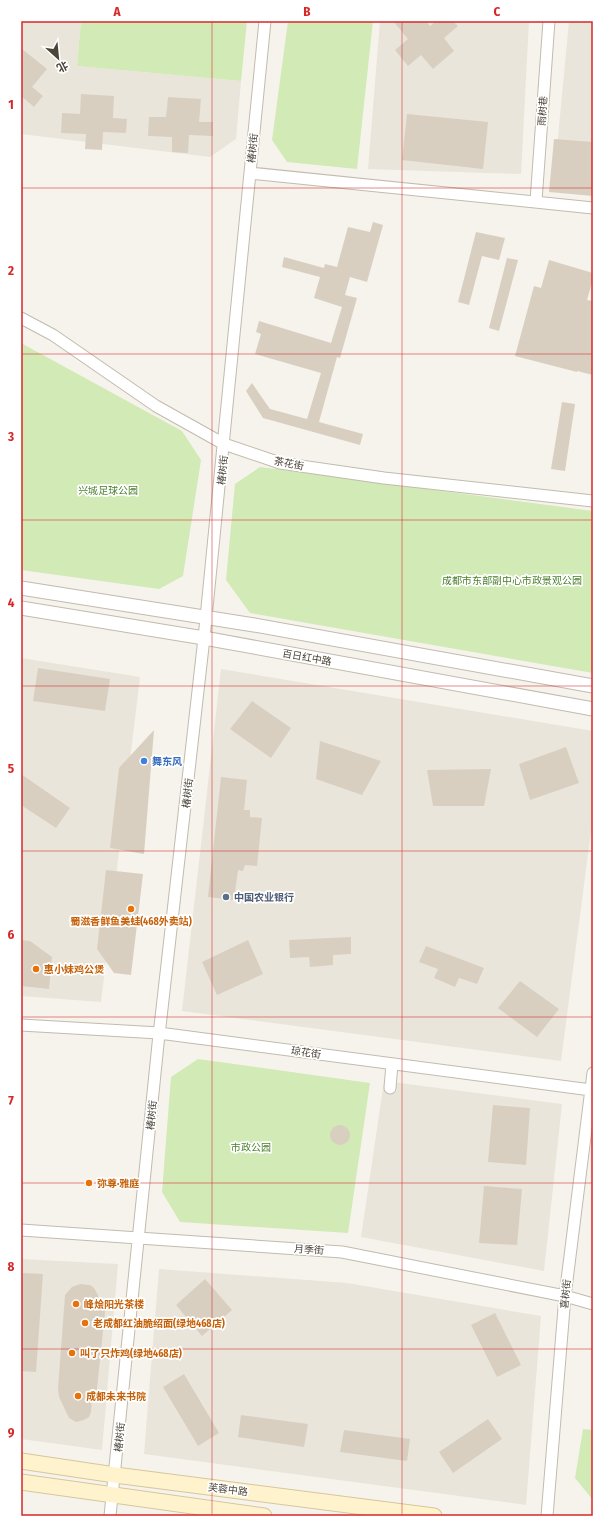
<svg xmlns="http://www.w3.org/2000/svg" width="614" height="1537" font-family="'Fira Sans Condensed','Noto Sans SC',sans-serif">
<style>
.residential{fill:#eae5da}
.green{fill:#d2eab5}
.building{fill:#d8cfc1}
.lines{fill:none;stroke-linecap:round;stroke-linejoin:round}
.minor-casing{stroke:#c2bbae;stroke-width:13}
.tertiary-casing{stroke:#c2bbae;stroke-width:15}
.secondary-casing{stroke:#d6c79b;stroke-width:17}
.minor{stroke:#fff;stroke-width:11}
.tertiary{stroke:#fff;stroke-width:13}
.secondary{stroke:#fff3cd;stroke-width:15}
.grid{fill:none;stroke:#d62828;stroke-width:1;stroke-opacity:0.55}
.shop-dot{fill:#3f7fe0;stroke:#fff;stroke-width:1.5}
.service-dot{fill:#5c6f8a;stroke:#fff;stroke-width:1.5}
.food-dot{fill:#e8710a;stroke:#fff;stroke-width:1.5}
.labels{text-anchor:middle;stroke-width:3.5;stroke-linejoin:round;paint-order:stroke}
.street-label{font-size:10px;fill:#4b4439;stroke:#fff}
.park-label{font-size:10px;fill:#4a7f2a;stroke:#fff}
.shop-label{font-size:10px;font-weight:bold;fill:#366cbe;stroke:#fff;text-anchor:start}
.service-label{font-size:10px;font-weight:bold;fill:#4e5e75;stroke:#fff;text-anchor:start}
.food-label{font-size:10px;font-weight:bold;fill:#c56008;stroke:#fff;text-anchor:start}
.neatline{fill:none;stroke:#d62828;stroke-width:1.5}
.grid-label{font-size:13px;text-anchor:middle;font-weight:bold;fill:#d62828}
</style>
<rect width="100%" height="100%" fill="#f6f3ec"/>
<path class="residential" d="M 21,21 L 81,21 L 77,66 L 241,81 L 236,139 L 210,157 L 21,134 Z
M 380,21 L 529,21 L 521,174 L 368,169 Z
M 569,21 L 593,21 L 593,187 L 556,158 Z
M 21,658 L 140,677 L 101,1002 L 21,996 Z
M 221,669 L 593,731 L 593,816 L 561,1061 L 182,1011 Z
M 384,1081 L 562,1104 L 544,1271 L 361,1237 Z
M 21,1259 L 118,1264 L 102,1450 L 21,1439 Z
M 159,1269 L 347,1283 L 541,1316 L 526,1505 L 144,1454 Z"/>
<path class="green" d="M 81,21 L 247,21 L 241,81 L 77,66 Z
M 288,21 L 373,21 L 357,169 L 287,162 L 272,140 Z
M 21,343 L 182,431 L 201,460 L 183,576 L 159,589 L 21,570 Z
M 260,467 L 593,511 L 593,673 L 250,613 L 226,580 L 235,484 Z
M 198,1059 L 370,1083 L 348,1233 L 180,1222 L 162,1192 L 171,1077 Z
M 583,1429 L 593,1430 L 593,1500 L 575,1478 Z"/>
<path class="building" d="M 393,21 L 426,21 L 430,26 L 436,21 L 453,21 L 458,26 L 444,38 L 454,51 L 433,69 L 421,55 L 408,66 L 395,50 L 408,39 Z
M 21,48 L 47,69 L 32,87 L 43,96 L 34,107 L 21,96 Z
M 81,94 L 114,96 L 113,118 L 127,119 L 126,133 L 103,132 L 102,150 L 85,149 L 86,134 L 61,133 L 62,113 L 80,114 Z
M 168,97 L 201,99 L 199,122 L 213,122 L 213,136 L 189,135 L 188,153 L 172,152 L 172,137 L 148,136 L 149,117 L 166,117 Z
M 407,114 L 488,122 L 483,169 L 402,160 Z
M 554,139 L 593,142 L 593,196 L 549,192 Z
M 373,222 L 383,225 L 367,282 L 350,277 L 345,295 L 357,298 L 340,358 L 337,357 L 319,422 L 363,434 L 360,445 L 263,418 L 246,391 L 252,383 L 270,409 L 307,419 L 321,373 L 255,354 L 261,334 L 256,332 L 259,321 L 331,343 L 342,307 L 314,298 L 320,277 L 282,267 L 284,257 L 324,268 L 325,264 L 337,267 L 348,227 L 370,232 Z
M 476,232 L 505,238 L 499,260 L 482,256 L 469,305 L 458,302 Z
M 507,258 L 518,260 L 499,331 L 489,328 Z
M 549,260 L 593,273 L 593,279 L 587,300 L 593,301 L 593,375 L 577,371 L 577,372 L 515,356 L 534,286 L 541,288 Z
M 562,402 L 575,404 L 565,471 L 551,469 Z
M 38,668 L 110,679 L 105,711 L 33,701 Z
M 252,701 L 291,728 L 271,758 L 230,729 Z
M 154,730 L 144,854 L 110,848 L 119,768 Z
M 320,741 L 381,761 L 362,795 L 316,779 Z
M 566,747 L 579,783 L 530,800 L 519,764 Z
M 491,769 L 484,806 L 433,806 L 427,770 Z
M 21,774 L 70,808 L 56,828 L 21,805 Z
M 221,777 L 247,780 L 244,810 L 250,810 L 250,817 L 262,818 L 257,866 L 245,865 L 243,871 L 238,870 L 234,900 L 208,897 Z
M 106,870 L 143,874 L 131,975 L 114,973 L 97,949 Z
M 351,937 L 351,954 L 333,955 L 333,965 L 310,967 L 309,957 L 290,958 L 289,940 Z
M 21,940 L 30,941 L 52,957 L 49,989 L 21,986 Z
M 248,940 L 263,974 L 217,995 L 202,962 Z
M 426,946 L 484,968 L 477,984 L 459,978 L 455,987 L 434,978 L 438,969 L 419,962 Z
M 520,981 L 559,1009 L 537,1037 L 498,1008 Z
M 493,1105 L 530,1108 L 526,1165 L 488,1162 Z
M330 1135a10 10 0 1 1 20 0a10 10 0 1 1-20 0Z
M 484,1186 L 522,1189 L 517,1245 L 479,1243 Z
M 23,1273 L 43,1274 L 36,1372 L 21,1371 L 21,1299 Z
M 205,1279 L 232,1310 L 202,1336 L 176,1305 Z
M 80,1284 L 90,1285 L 94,1288 L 98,1295 L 99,1302 L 106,1303 L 96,1398 L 92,1398 L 91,1412 L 89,1417 L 84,1420 L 76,1422 L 69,1418 L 59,1397 L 58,1388 L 65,1295 L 72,1287 Z
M 495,1313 L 521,1365 L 497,1377 L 471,1325 Z
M 184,1374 L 219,1433 L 198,1446 L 163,1387 Z
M 241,1415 L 308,1424 L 304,1447 L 238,1437 Z
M 488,1419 L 502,1439 L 453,1473 L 439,1452 Z
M 344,1430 L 410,1439 L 407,1461 L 340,1452 Z"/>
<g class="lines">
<defs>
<path id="minor" d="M 250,173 L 593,208
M 536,201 L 549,21
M 21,318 L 53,335 L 156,406 L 224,444 L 280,463 L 384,478 L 593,501
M 21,1025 L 159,1033 L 591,1090
M 390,1088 L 392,1064
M 21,1230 L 342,1252 L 565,1296 L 593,1304
M 110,1516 L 158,1044 L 204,638 L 265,21
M 547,1516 L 565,1296 L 593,1073"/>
<path id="tertiary" d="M 21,588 L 254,625 L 593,686
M 21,608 L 204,638 L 593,709"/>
<path id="secondary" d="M 21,1461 L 115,1475 L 434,1516
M 21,1482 L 264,1516"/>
</defs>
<use href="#minor" class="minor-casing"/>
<use href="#tertiary" class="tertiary-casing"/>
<use href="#secondary" class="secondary-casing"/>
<use href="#minor" class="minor"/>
<use href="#tertiary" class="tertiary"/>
<use href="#secondary" class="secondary"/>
</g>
<path class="grid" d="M 212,21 L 212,1516M 402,21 L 402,1516M 21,188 L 593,188M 21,354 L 593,354M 21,520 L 593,520M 21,686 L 593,686M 21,851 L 593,851M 21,1017 L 593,1017M 21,1183 L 593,1183M 21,1349 L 593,1349"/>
<circle class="shop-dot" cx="144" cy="761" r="4"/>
<circle class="service-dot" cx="226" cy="897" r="4"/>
<g class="food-dot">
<circle cx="131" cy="909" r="4"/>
<circle cx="36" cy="969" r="4"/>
<circle cx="89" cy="1183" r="4"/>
<circle cx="76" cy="1304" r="4"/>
<circle cx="85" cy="1323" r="4"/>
<circle cx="72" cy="1353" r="4"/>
<circle cx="78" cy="1396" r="4"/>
</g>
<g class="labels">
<g class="street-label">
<text transform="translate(542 111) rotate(-86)" y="4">雨树巷</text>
<text transform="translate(252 148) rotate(-84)" y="4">椿树街</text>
<text transform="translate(289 463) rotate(11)" y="4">茶花街</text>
<text transform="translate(222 470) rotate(-84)" y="4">椿树街</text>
<text transform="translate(307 657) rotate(10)" y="4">百日红中路</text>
<text transform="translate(187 793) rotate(-83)" y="4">椿树街</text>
<text transform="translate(306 1052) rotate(8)" y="4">琼花街</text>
<text transform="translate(151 1115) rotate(-84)" y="4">椿树街</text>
<text transform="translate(309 1249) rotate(4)" y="4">月季街</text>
<text transform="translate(565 1294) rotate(-84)" y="4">喜树街</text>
<text transform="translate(119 1437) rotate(-84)" y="4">椿树街</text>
<text transform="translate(228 1489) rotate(7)" y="4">芙蓉中路</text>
</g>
<g class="park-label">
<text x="108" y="494">兴城足球公园</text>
<text x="512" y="584">成都市东部副中心市政景观公园</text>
<text x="251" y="1151">市政公园</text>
</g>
<g class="shop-label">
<text x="152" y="765">舞东风</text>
</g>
<g class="service-label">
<text x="234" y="901">中国农业银行</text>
</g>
<g class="food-label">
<text x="131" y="925" text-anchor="middle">蜀滋香鲜鱼美蛙(468外卖站)</text>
<text x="44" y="973">惠小妹鸡公煲</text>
<text x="97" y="1187">弥尊·雅庭</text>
<text x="84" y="1308">峰烩阳光茶楼</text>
<text x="93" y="1327">老成都红油脆绍面(绿地468店)</text>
<text x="80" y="1357">叫了只炸鸡(绿地468店)</text>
<text x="86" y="1400">成都未来书院</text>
</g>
</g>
<rect width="614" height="1537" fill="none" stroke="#ffffff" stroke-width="44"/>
<g transform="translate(58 58) rotate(153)" stroke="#ffffff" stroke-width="3" paint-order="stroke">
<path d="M0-3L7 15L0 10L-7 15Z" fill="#4b4439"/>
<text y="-6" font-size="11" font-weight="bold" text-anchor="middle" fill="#4b4439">北</text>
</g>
<rect x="22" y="22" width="570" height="1493" class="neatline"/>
<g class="grid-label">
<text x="117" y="16">A</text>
<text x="307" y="16">B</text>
<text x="497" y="16">C</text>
<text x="11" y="109">1</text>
<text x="11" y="275">2</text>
<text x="11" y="441">3</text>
<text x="11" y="607">4</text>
<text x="11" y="773">5</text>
<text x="11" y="939">6</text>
<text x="11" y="1105">7</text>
<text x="11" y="1271">8</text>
<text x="11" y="1437">9</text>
</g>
</svg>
